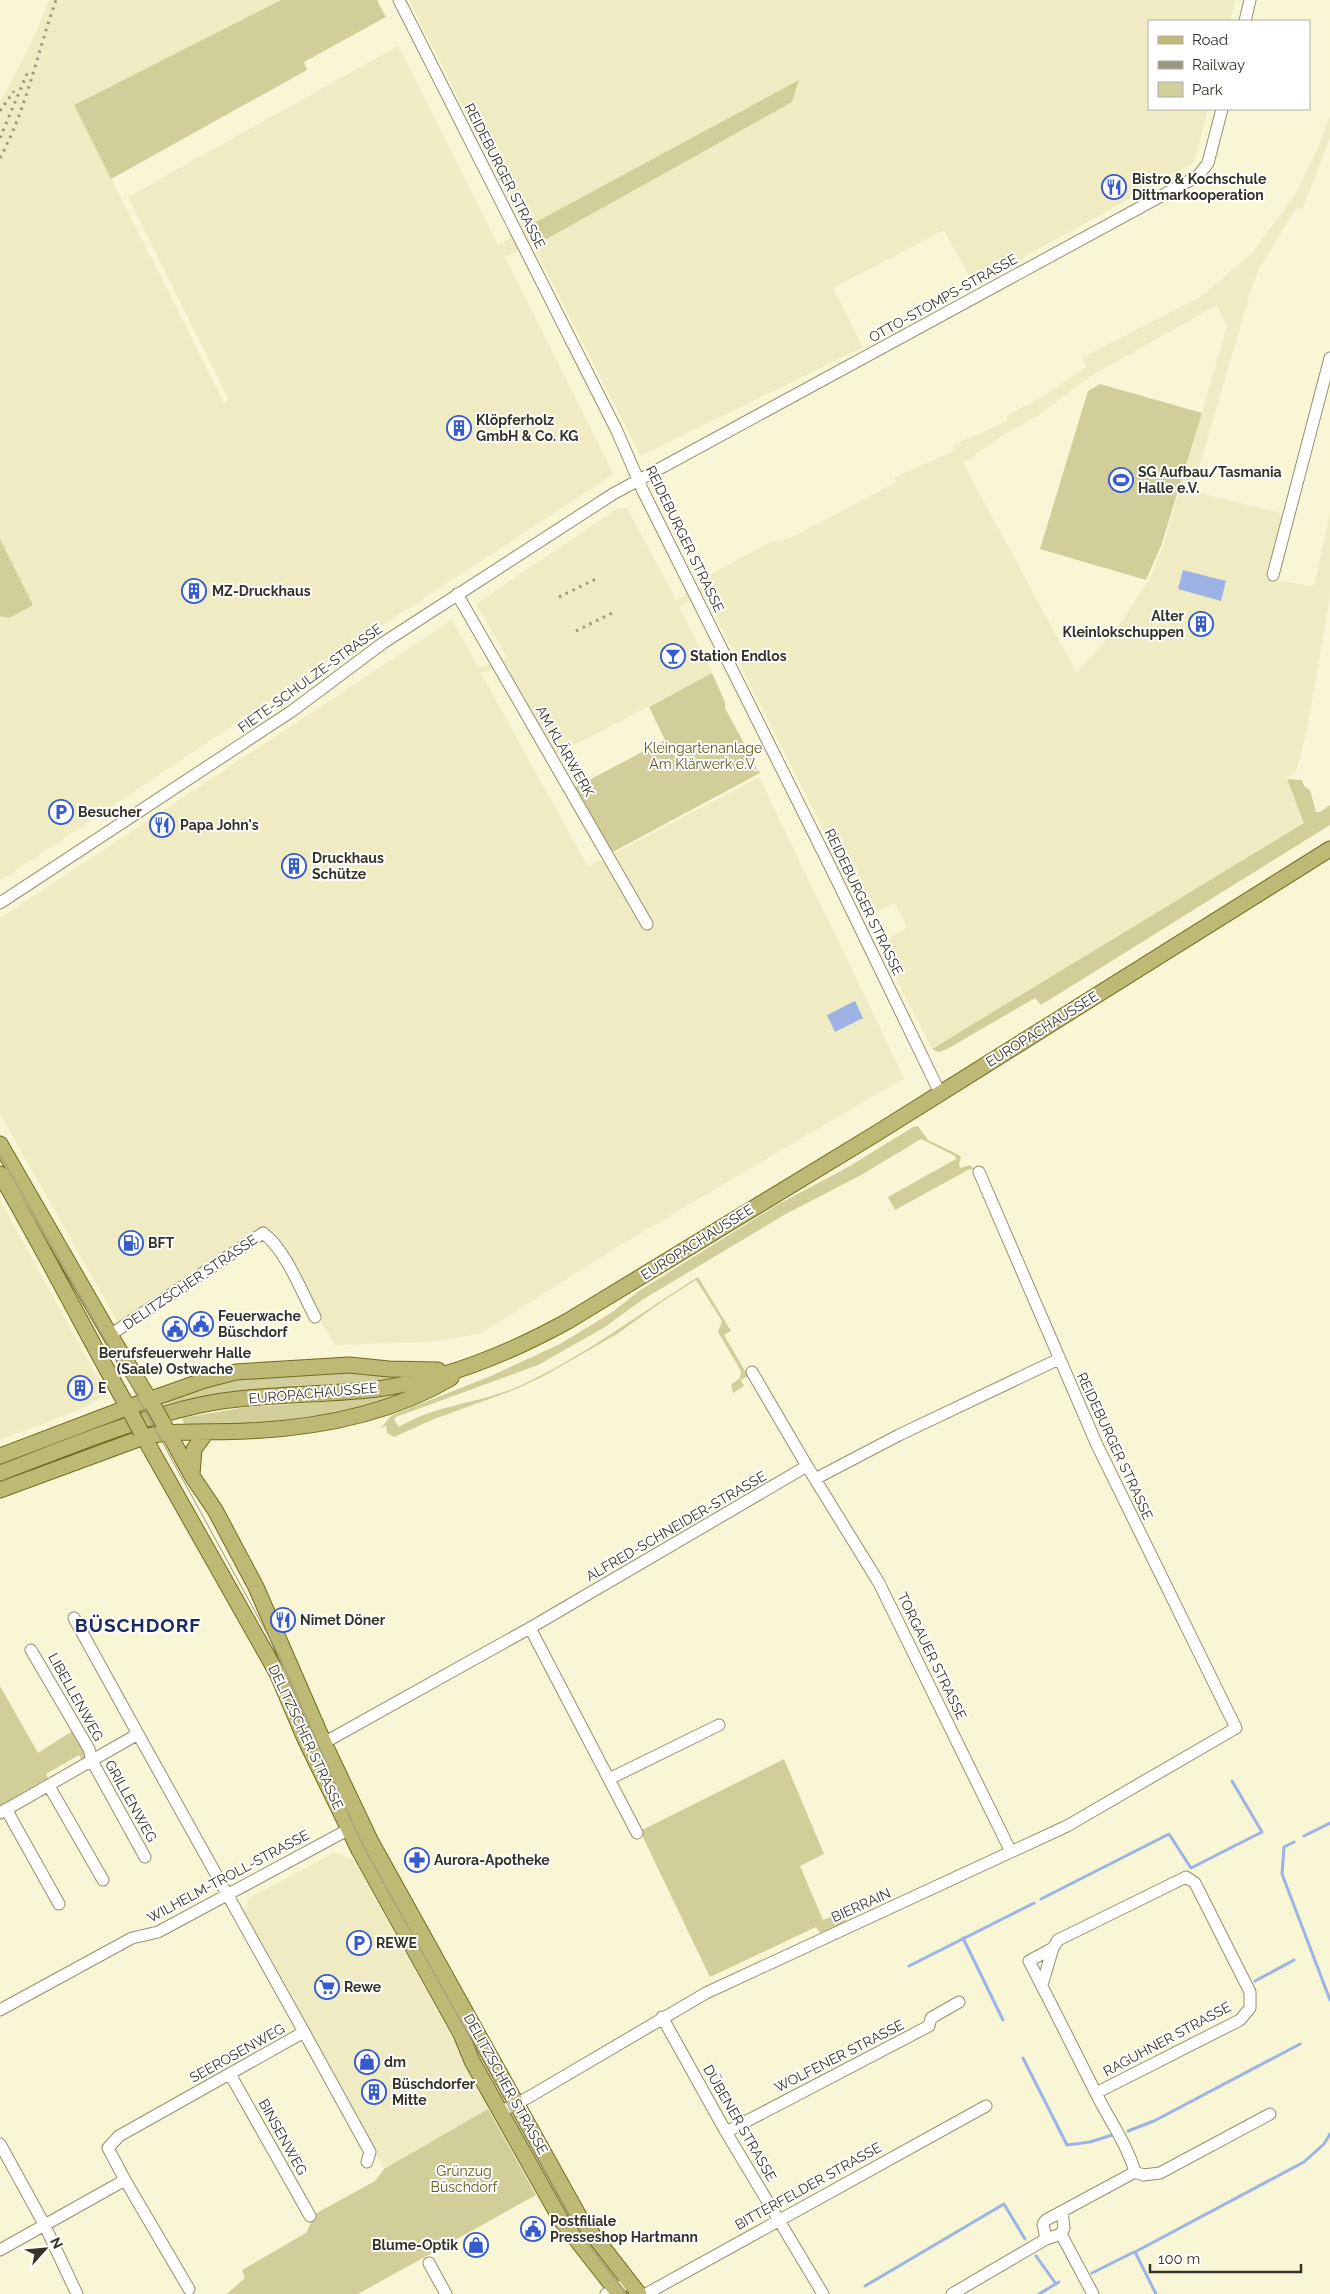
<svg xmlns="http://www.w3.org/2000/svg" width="1330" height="2294" font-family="Raleway,sans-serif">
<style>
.built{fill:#efecc3;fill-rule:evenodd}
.green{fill:#d2ce9a}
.water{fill:#9db3e5}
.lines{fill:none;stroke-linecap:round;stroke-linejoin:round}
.stream{stroke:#9db3e5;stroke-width:3}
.minor-casing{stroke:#939172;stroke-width:13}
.major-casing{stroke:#726c1f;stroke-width:17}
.minor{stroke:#fff;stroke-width:11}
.major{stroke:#bfb976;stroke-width:15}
.tram{stroke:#9a9882;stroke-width:1}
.rail{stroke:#9a9882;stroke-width:3;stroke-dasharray:2.5 5;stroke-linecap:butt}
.major-bridge-casing{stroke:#726c1f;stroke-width:17;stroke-linecap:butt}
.major-bridge{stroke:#bfb976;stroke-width:15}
.labels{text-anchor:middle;stroke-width:4;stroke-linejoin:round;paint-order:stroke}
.street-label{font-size:14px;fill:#343327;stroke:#fff}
.poi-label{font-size:14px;font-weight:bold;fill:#343327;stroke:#fff;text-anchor:start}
.park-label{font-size:14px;fill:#5f5917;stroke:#fff}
.district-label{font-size:19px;font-weight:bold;letter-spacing:1px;fill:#192b62;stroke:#fff}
</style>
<rect width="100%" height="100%" fill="#f8f6d5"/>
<path class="built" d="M 49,0 L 281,0 L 74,105 L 224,403 L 229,400 L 128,197 L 398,46 L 498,245 L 525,231 L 409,0 L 1235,0 L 1230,21 L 1149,21 L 1149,109 L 1208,109 L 1194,163 L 974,285 L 944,230 L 833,288 L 863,347 L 641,456 L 532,244 L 505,257 L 614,474 L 380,627 L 0,881 L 0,102 L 31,44 Z
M 1330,116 L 1330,138 L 1302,210 L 1296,208 L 1260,267 L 1253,283 L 1192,491 L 1284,514 L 1265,579 L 1314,586 L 1330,513 L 1330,595 L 1307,730 L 1296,772 L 1286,778 L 1305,823 L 932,1049 L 878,943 L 907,928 L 895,903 L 867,917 L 855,865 L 840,862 L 704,593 L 679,607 L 712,673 L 555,755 L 505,671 L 507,666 L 481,673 L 588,867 L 759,777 L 904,1078 L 617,1247 L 480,1334 L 427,1342 L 335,1345 L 267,1231 L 121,1328 L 0,1114 L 0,918 L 452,620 L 478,667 L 508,659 L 476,604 L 618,508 L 627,508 L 676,600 L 705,585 L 702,579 L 765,545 L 795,536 L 896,482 L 894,478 L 955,450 L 953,445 L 1008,421 L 1006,416 L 1044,396 L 1086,367 L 1082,358 L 1202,296 L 1253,252 L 1297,192 L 1316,152 ZM 1217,305 L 1227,326 L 1164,543 L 1151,576 L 1124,618 L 1101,647 L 1076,672 L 963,463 L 1011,430 L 1039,415 L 1091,376 Z
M 0,1200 L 107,1395 L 79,1410 L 0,1440 Z
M 334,1853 L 353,1859 L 455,2043 L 466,2069 L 488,2109 L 384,2169 L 243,1912 L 248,1908 L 247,1901 L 250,1897 Z"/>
<path class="green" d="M 281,0 L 377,0 L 386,17 L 304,62 L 307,70 L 111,179 L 74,105 Z
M 799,80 L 792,102 L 534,246 L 525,228 Z
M 1100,384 L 1202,413 L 1161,546 L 1146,580 L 1040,549 L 1088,391 Z
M 0,539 L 33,605 L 9,618 L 0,616 Z
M 712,673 L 725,702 L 725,708 L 760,773 L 609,854 L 574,788 L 665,740 L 649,707 Z
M 1287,779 L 1302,780 L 1304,786 L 1310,790 L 1316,812 L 1320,812 L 1330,805 L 1330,825 L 1041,1005 L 1035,998 L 947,1049 L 939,1052 L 932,1049 L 1304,823 Z
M 918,1126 L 928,1140 L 961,1156 L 959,1165 L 960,1168 L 970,1165 L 974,1169 L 968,1170 L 895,1210 L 888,1197 L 956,1159 L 955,1156 L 921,1139 L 861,1175 L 784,1215 L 642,1300 L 605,1327 L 538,1365 L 396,1417 L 394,1420 L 399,1427 C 435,1405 478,1404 517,1387 C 582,1358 638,1314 698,1277 L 731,1331 L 724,1335 L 748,1376 L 741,1380 L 744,1386 L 733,1393 L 731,1385 L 740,1378 L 741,1371 L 718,1332 L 722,1321 L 696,1280 L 663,1301 L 617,1334 L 542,1377 L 514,1390 L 434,1419 L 394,1437 L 387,1433 L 386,1425 L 379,1430 L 392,1415 L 491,1376 L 560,1344 L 611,1313 L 639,1291 L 775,1206 L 850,1166 L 913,1127 Z
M 335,1370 L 421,1374 L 397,1380 L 338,1387 L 337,1384 L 238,1391 L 164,1404 L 171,1399 L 236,1377 Z
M 433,1385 L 327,1418 L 186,1429 L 182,1418 L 247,1407 L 339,1401 L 339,1398 Z
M 0,1686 L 38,1753 L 74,1730 L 88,1755 L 83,1762 L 79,1755 L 46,1774 L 49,1780 L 46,1782 L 44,1780 L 13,1798 L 14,1801 L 0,1809 Z
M 784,1759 L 824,1854 L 800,1866 L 823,1920 L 843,1912 L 847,1922 L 820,1933 L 816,1927 L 710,1977 L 640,1831 Z
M 488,2109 L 536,2195 L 358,2294 L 227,2294 L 245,2278 L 242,2270 L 306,2233 L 315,2214 L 375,2181 L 384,2169 Z"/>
<path class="water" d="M 1183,570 L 1226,581 L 1221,601 L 1178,589 Z
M 855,1001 L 863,1018 L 835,1032 L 827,1015 Z"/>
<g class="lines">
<path class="stream" d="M 1304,1836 L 1330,1823
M 1294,1842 L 1284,1847 L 1282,1874 L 1330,2000
M 1041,1899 L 1169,1834 L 1191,1868 L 1262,1832 L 1232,1781
M 963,1938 L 1003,2020
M 909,1966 L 1034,1903
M 1255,1981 L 1294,1960
M 1023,2058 L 1067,2145 L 1090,2142 L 1112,2135
M 1128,2131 L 1154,2121 L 1300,2044
M 1036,2256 L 1056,2284
M 1092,2273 L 1134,2252
M 865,2286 L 1004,2204 L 1025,2239
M 1039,2294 L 1059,2282
M 1156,2294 L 1135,2252 L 1304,2162 L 1324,2144 L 1330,2134"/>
<defs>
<path id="minor" d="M 399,0 L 617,431 L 643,491 L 831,868 L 940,1093
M 1245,21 L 1250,0
M 1273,575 L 1330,358
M 457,594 L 647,924
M 0,903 L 292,711 L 383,643 L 613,494 L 1198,176 L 1208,163 L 1222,109
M 110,1335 L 263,1233 C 286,1250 301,1291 315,1317
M 752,1372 L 807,1466
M 815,1479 L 879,1583 L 1011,1852
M 74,1618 L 138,1734
M 530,1628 L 637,1833
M 31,1650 L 89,1749 L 92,1761 L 145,1857
M 311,1750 L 530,1628 L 807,1466 L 815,1479 L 899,1435 L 1059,1359
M 609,1779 L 719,1725
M 49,1786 L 103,1880
M 6,1809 L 59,1904
M 0,1813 L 138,1734 L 304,2032 L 119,2136 L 108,2148 L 125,2180
M 1042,1985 L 1053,1948
M 0,2010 L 132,1938 L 158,1932 L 355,1826
M 662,2017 L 726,2132 L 823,2294
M 304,2032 L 370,2152 L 367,2162
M 230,2074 L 310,2216
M 1096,2093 L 1240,2020 L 1250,2008 L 1250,1992 L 1195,1883 L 1186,1877 L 1058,1940 L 1053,1948 L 1029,1961 C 1053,2007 1076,2054 1100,2101 C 1112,2124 1128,2147 1135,2172
M 500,2112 L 529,2097 L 706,1993 L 1067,1826 L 1236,1728 L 1097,1445 L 979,1172
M 726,2132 L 929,2026 L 931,2018 L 959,2002
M 0,2144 L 44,2224 L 77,2294
M 1062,2212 L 1064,2228 L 1061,2234 L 1046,2239 L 1043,2224 L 1046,2220 L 1135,2172 L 1143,2175 L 1160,2173 L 1270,2114
M 1061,2234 L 1093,2294
M 0,2250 L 125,2180 L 189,2289
M 429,2263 L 446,2294
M 606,2294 L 629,2282
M 646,2294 L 986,2106
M 952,2294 L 1046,2239"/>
<path id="major" d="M 0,1144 L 110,1335 L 154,1407
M 0,1174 C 46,1253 87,1335 132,1415
M 163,1423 L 192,1476 L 215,1510 L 256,1587 L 324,1743 L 371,1842 L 580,2218 L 639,2294
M 141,1432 L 277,1673 L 305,1739 L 359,1850 L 461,2034 L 472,2061 L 561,2220 L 619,2294
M 0,1456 L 137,1404 L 205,1380 L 236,1372 L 349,1365 L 389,1369 L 438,1370
M 0,1473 C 66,1448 131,1420 200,1405 C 258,1393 318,1396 377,1389 C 445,1380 508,1354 568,1321 L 877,1133 L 1330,849
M 192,1474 L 194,1449 L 206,1433
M 0,1490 L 144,1437 C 177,1429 213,1433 247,1431 C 316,1428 390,1414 451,1378"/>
</defs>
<use href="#minor" class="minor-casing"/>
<use href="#major" class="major-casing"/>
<use href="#minor" class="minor"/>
<use href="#major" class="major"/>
<path class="tram" d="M 0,1155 L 131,1385 L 280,1657 L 354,1827 L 367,1853 L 570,2217 L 586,2242 L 626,2294"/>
<path class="rail" d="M 0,111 L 14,91
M 0,138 L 29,69
M 0,158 C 27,108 37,53 56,0
M 559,597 L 598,578
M 576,631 L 616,611"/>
<defs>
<path id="major-bridge" d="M 154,1407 L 163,1423
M 132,1415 L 141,1432"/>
</defs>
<use href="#major-bridge" class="major-bridge-casing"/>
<use href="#major-bridge" class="major-bridge"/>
</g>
<defs>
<symbol id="restaurant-ring" viewBox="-11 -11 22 22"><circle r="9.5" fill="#fff" stroke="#365bcc" stroke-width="1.5"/><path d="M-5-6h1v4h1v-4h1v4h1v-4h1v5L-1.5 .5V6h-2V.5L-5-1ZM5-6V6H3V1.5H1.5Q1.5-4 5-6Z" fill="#365bcc"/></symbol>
<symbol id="building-ring" viewBox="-11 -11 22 22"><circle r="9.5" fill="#fff" stroke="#365bcc" stroke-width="1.5"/><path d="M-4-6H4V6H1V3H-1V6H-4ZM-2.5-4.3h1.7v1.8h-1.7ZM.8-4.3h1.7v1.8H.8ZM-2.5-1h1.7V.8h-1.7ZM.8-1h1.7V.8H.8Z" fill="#365bcc"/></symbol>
<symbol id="stadium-ring" viewBox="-11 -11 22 22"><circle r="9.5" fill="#fff" stroke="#365bcc" stroke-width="1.5"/><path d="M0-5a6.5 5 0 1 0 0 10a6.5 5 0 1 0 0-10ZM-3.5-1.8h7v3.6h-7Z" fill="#365bcc"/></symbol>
<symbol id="bar-ring" viewBox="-11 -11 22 22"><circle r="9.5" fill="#fff" stroke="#365bcc" stroke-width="1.5"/><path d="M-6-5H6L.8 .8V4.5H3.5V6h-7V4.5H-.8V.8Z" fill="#365bcc"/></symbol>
<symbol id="parking-ring" viewBox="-11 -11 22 22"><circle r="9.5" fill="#fff" stroke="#365bcc" stroke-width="1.5"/><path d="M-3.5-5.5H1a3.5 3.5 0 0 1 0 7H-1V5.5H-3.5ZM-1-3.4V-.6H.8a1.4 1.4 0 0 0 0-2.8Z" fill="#365bcc"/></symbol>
<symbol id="fuel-ring" viewBox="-11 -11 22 22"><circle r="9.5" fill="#fff" stroke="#365bcc" stroke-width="1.5"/><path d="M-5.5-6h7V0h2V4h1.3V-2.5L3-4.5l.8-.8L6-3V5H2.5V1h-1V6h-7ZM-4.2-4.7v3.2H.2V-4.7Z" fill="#365bcc"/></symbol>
<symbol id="civic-ring" viewBox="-11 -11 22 22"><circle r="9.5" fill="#fff" stroke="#365bcc" stroke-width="1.5"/><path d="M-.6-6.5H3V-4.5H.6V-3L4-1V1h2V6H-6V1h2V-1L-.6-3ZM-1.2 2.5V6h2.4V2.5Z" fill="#365bcc"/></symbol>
<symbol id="pharmacy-ring" viewBox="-11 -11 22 22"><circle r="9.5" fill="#fff" stroke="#365bcc" stroke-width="1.5"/><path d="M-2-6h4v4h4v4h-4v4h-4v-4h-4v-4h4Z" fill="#365bcc"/></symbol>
<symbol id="supermarket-ring" viewBox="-11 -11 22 22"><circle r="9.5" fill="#fff" stroke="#365bcc" stroke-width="1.5"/><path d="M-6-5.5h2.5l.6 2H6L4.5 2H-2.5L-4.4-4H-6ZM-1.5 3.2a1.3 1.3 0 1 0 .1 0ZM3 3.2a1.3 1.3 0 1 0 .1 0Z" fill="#365bcc"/></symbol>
<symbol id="shop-ring" viewBox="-11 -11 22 22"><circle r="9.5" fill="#fff" stroke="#365bcc" stroke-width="1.5"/><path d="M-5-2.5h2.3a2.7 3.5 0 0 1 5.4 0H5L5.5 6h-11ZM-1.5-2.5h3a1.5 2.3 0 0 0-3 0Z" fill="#365bcc"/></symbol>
</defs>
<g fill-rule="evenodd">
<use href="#restaurant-ring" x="1100" y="173" width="28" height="28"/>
<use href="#building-ring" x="445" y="414" width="28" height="28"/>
<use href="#stadium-ring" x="1107" y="466" width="28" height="28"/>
<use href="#building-ring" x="180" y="577" width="28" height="28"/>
<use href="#building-ring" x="1187" y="610" width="28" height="28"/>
<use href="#bar-ring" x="659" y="642" width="28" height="28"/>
<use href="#parking-ring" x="47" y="798" width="28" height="28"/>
<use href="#restaurant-ring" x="148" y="811" width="28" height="28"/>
<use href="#building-ring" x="280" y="852" width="28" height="28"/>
<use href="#fuel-ring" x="117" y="1229" width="28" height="28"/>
<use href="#civic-ring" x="187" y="1310" width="28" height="28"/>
<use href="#civic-ring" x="161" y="1315" width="28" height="28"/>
<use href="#building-ring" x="66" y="1374" width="28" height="28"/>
<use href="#restaurant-ring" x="269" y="1606" width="28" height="28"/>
<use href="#pharmacy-ring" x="403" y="1846" width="28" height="28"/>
<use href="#parking-ring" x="345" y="1929" width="28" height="28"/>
<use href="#supermarket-ring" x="313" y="1973" width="28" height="28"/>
<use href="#shop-ring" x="353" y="2048" width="28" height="28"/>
<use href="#building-ring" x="360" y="2078" width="28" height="28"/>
<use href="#civic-ring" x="519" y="2215" width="28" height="28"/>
<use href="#shop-ring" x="462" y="2231" width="28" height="28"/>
</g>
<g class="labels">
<g class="street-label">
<text transform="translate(505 176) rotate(63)" y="5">REIDEBURGER STRASSE</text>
<text transform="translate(943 298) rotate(-29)" y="5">OTTO-STOMPS-STRASSE</text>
<text transform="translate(685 539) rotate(64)" y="5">REIDEBURGER STRASSE</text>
<text transform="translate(310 678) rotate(-36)" y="5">FIETE-SCHULZE-STRASSE</text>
<text transform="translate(565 751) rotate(60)" y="5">AM KLÄRWERK</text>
<text transform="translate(864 902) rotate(64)" y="5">REIDEBURGER STRASSE</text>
<text transform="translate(1042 1029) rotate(-32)" y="5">EUROPACHAUSSEE</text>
<text transform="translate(697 1242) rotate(-32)" y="5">EUROPACHAUSSEE</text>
<text transform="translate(190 1282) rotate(-34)" y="5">DELITZSCHER STRASSE</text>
<text transform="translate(313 1393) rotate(-5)" y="5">EUROPACHAUSSEE</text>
<text transform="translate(1115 1446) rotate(65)" y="5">REIDEBURGER STRASSE</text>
<text transform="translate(676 1526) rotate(-30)" y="5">ALFRED-SCHNEIDER-STRASSE</text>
<text transform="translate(932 1656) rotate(64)" y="5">TORGAUER STRASSE</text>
<text transform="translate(76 1697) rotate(61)" y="5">LIBELLENWEG</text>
<text transform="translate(306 1737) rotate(65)" y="5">DELITZSCHER STRASSE</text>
<text transform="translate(131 1801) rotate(61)" y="5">GRILLENWEG</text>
<text transform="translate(228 1876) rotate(-28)" y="5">WILHELM-TROLL-STRASSE</text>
<text transform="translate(861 1905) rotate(-24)" y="5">BIERRAIN</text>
<text transform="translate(1167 2039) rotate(-28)" y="5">RAGUHNER STRASSE</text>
<text transform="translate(237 2053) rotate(-29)" y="5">SEEROSENWEG</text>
<text transform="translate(839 2056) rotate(-27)" y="5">WOLFENER STRASSE</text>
<text transform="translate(506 2084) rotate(61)" y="5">DELITZSCHER STRASSE</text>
<text transform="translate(740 2123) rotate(60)" y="5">DÜBENER STRASSE</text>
<text transform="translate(283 2137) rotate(61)" y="5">BINSENWEG</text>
<text transform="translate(808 2186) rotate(-29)" y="5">BITTERFELDER STRASSE</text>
</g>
<g class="poi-label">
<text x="1132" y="184">Bistro &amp; Kochschule<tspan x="1132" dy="16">Dittmarkooperation</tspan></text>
<text x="476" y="425">Klöpferholz<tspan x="476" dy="16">GmbH &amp; Co. KG</tspan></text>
<text x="1138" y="477">SG Aufbau/Tasmania<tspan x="1138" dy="16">Halle e.V.</tspan></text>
<text x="212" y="596">MZ-Druckhaus</text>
<text x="1184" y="621" text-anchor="end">Alter<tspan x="1184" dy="16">Kleinlokschuppen</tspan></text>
<text x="690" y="661">Station Endlos</text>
<text x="78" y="817">Besucher</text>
<text x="180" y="830">Papa John's</text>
<text x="312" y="863">Druckhaus<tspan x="312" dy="16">Schütze</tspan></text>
<text x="148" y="1248">BFT</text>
<text x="218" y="1321">Feuerwache<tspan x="218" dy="16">Büschdorf</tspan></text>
<text x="175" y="1358" text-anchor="middle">Berufsfeuerwehr Halle<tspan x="175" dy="16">(Saale) Ostwache</tspan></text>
<text x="98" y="1393">E</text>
<text x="300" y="1625">Nimet Döner</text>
<text x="434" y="1865">Aurora-Apotheke</text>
<text x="376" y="1948">REWE</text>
<text x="344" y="1992">Rewe</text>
<text x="384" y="2067">dm</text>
<text x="392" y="2089">Büschdorfer<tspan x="392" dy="16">Mitte</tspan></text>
<text x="550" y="2226">Postfiliale<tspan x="550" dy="16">Presseshop Hartmann</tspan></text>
<text x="458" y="2250" text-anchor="end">Blume-Optik</text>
</g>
<g class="park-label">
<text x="703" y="753">Kleingartenanlage<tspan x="703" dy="16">Am Klärwerk e.V.</tspan></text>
<text x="464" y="2176">Grünzug<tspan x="464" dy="16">Büschdorf</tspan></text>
</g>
<g class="district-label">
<text x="138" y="1632">BÜSCHDORF</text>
</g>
</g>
<rect x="1148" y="20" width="162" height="90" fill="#ffffff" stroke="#aeada9"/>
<rect x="1158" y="36" width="25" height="8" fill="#bfb976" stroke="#aeada9"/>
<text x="1192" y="45" font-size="15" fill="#343327">Road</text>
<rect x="1158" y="61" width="25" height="8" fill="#9a9882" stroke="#aeada9"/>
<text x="1192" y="70" font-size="15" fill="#343327">Railway</text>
<rect x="1158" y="82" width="25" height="15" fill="#d2ce9a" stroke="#aeada9"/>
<text x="1192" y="95" font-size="15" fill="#343327">Park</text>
<g transform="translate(45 2249) rotate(63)" stroke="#ffffff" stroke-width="4" paint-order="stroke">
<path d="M0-4L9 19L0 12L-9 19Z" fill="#343327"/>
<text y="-8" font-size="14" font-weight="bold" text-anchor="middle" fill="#343327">N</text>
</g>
<path d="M1150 2264v8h151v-8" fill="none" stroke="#343327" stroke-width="2.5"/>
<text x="1158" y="2264" font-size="15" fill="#343327" stroke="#ffffff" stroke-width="4" paint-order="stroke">100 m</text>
</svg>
